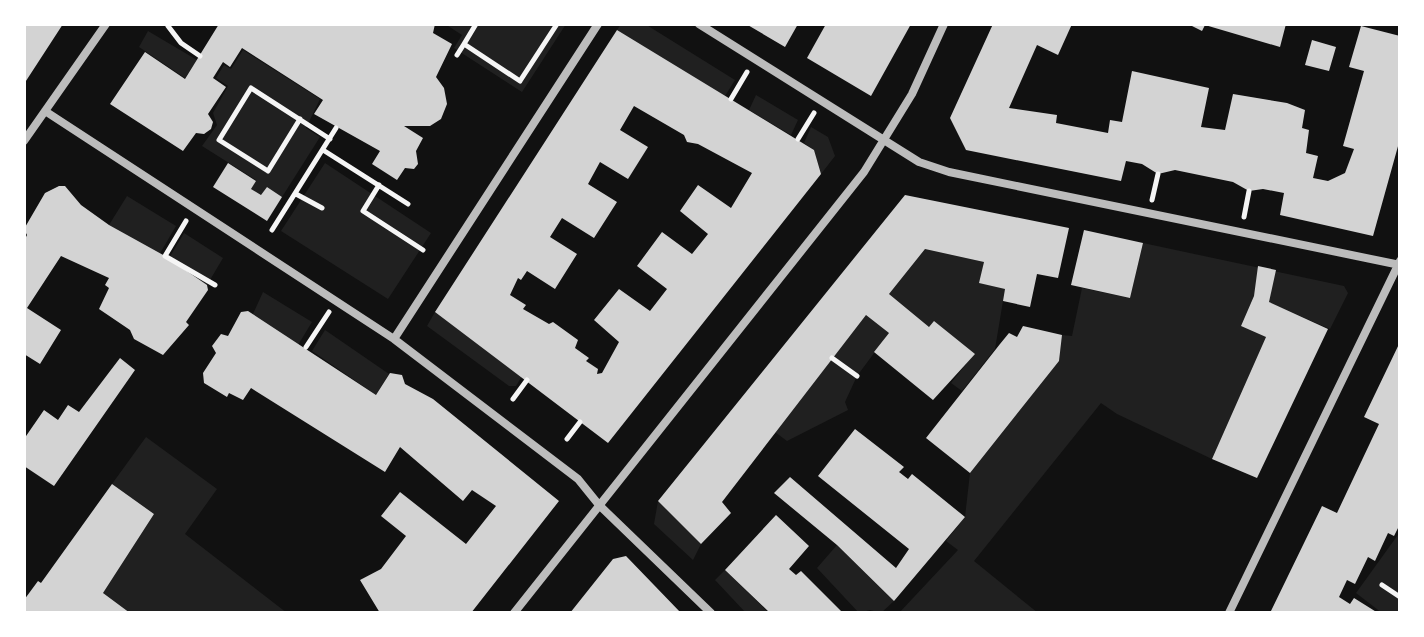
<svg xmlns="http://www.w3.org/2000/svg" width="1424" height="637" font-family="'PT Sans Narrow',sans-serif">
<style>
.green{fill:#202020}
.building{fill:#d3d3d3;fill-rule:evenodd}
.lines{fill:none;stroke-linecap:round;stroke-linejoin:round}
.path{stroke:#f5f5f5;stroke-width:5}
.minor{stroke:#bcbcbc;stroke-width:8}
</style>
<rect width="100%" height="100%" fill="#111"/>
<path class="green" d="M 445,24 L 566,24 L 522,92 L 454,48 L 462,35 Z
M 621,24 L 645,24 L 735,80 L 725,96 L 617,30 Z
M 148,31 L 197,60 L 185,78 L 139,47 Z
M 243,50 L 320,99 L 306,128 L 320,137 L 282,197 L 267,187 L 261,195 L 251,189 L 256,180 L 202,146 L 217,125 L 213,113 L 228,86 L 216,78 L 224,65 L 231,69 Z
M 756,95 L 798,120 L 791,135 L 749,110 Z
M 811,127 L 828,137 L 835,156 L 821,174 L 814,150 L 804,143 Z
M 325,163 L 431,233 L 388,299 L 281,231 Z
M 127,196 L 176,226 L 159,255 L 109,225 Z
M 184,233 L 223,258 L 207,285 L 168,260 Z
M 1143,243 L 1344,286 L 1348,293 L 1330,329 L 1254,296 L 1241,326 L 1266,337 L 1212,459 L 1117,414 L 1101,403 L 974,561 L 1038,613 L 899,613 L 958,550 L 946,541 L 965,517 L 970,473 L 1059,361 L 1062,335 L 1072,336 L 1082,288 L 1130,298 Z
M 925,249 L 984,262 L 980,283 L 1005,289 L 995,349 L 962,391 L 951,383 L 974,354 L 934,322 L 929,327 L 889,294 Z
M 263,292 L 312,322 L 298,345 L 252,316 Z
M 435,312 L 522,376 L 516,386 L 509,386 L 427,326 Z
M 866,315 L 889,333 L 857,376 L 845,402 L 848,410 L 787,441 L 775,432 Z
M 325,330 L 389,374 L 376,395 L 312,351 Z
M 146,437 L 217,489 L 185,534 L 287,613 L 130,613 L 103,593 L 154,514 L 112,484 Z
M 658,501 L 701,544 L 693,560 L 654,524 Z
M 1400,532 L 1400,613 L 1382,613 L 1356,593 Z
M 837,545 L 894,601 L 881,613 L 870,610 L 859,613 L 817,568 Z
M 725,570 L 769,613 L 746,613 L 715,580 Z"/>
<path class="building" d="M 24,24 L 63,24 L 24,84 Z
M 219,24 L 435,24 L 433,33 L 452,44 L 436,77 L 444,88 L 447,104 L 441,119 L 430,126 L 404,126 L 423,138 L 416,151 L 418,164 L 414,169 L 405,168 L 397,180 L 372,164 L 380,151 L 314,114 L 323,100 L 242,48 L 230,67 L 223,62 L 213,78 L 226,87 L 208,114 L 213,122 L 211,129 L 204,134 L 196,133 L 183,151 L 110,104 L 145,52 L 185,79 Z
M 746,24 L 798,24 L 785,47 Z
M 826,24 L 854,25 L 911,24 L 871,96 L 807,58 Z
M 993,24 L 1072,24 L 1058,55 L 1037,45 L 1009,108 L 1057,115 L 1056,123 L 1108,133 L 1110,120 L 1122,122 L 1132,71 L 1209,88 L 1201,127 L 1225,130 L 1233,94 L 1287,103 L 1305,110 L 1302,128 L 1309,130 L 1306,153 L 1318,156 L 1313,178 L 1328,181 L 1345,173 L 1354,149 L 1343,146 L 1364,71 L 1349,67 L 1361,26 L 1400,36 L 1400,139 L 1373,236 L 1280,215 L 1284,193 L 1263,189 L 1249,191 L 1233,182 L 1175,170 L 1158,174 L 1142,164 L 1126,161 L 1121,181 L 966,150 L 950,118 Z
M 1188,24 L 1286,24 L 1280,47 L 1205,25 L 1202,31 Z
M 617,30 L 814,150 L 821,174 L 608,443 L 435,312 ZM 634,106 L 684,135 L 687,142 L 698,144 L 752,173 L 731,208 L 698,185 L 680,211 L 708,234 L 692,254 L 662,232 L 637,266 L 667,289 L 650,311 L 619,289 L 594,320 L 619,342 L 602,373 L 597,374 L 598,369 L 586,361 L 589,358 L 575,348 L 578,340 L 553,322 L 549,324 L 523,309 L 526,305 L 510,295 L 518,278 L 521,280 L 527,271 L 555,289 L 577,254 L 550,237 L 562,218 L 594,238 L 617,202 L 588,184 L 600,162 L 628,179 L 648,147 L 620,130 Z
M 1312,40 L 1336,47 L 1329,71 L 1305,65 Z
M 228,163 L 256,181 L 251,189 L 261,195 L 267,187 L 282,197 L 267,221 L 213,187 Z
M 59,186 L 65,186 L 81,205 L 109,225 L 165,256 L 207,285 L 208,290 L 186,322 L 189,325 L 163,355 L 134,339 L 130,330 L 99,309 L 109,288 L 105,285 L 109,278 L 61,256 L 27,308 L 61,330 L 40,364 L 24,354 L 24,241 L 27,235 L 24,229 L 45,193 Z
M 905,195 L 1069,228 L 1058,278 L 1037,274 L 1030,307 L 1003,301 L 1005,289 L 979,283 L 984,262 L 925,249 L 889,294 L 929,327 L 934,321 L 975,354 L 933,400 L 874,352 L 889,333 L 866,315 L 722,502 L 731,513 L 701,544 L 658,501 Z
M 1084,230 L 1143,243 L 1130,298 L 1071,285 Z
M 1258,266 L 1276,270 L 1269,302 L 1328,329 L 1257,478 L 1212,459 L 1266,337 L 1241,326 L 1254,296 Z
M 248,311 L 376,395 L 390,373 L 402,375 L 405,384 L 433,399 L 559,501 L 471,613 L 380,613 L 360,580 L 381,569 L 406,536 L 381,516 L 400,492 L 466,544 L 496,506 L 472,490 L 463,501 L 400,447 L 385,472 L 251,388 L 243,400 L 229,393 L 227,397 L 204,383 L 203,373 L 216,353 L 212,346 L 221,334 L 228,336 L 241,312 Z
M 1023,326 L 1062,335 L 1059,361 L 970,473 L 926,438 L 1000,344 L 1009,333 L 1017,337 Z
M 1400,342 L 1400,524 L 1394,536 L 1388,533 L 1375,561 L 1368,557 L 1355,584 L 1347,580 L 1339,597 L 1350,604 L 1354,598 L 1378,613 L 1270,613 L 1322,506 L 1337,513 L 1379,424 L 1364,417 Z
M 120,358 L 135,370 L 54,486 L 24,466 L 24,439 L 44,410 L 58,420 L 68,405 L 79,412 Z
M 855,429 L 904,467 L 899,472 L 908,479 L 912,474 L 965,517 L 894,601 L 837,545 L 774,493 L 790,477 L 896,568 L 909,549 L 818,476 Z
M 112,484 L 154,514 L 103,593 L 130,613 L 24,613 L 24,600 L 38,581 L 41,583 Z
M 776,515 L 809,546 L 789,569 L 796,575 L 801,571 L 843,613 L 770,613 L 725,570 Z
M 626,556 L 681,613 L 570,613 L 613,559 Z"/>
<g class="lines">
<path class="path" d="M 476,24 L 464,44 L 520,81 L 557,24
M 168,26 L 181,43 L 200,56
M 457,55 L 464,44
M 731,99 L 747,72
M 300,119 L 268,171 L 219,140 L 251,88 L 330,139
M 798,139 L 814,113
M 323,150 L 408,204
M 379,185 L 363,211 L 423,250
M 296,194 L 322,208
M 1152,200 L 1158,174
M 1244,217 L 1249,191
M 186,221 L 165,256 L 215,285
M 272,230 L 336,128
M 306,347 L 329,312
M 832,358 L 857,376
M 513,399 L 527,380
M 567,439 L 580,422
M 1382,585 L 1400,597"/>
<path class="minor" d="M 699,24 L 919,162 L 949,172 L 1400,265
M 45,111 L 394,339 L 578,479 L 599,505 L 711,613
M 24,141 L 106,24
M 394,339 L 598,24
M 514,613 L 864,172 L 912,94 L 944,24
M 1229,613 L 1400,261"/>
</g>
<rect width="1424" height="637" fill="none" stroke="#ffffff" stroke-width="52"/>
</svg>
